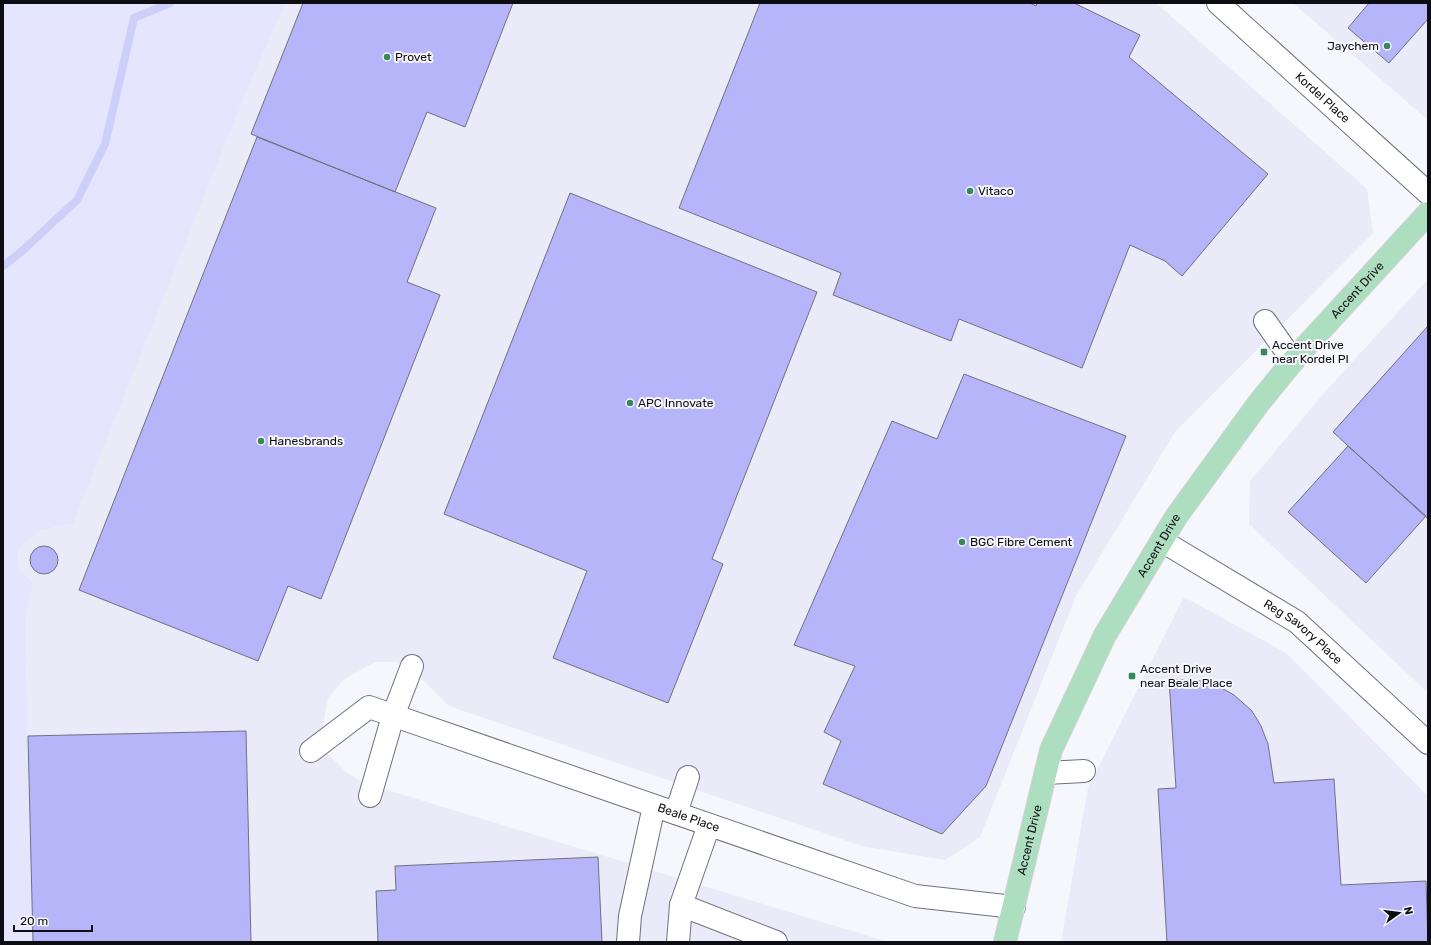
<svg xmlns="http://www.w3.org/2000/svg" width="1431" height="945" font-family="Rubik,sans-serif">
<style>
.built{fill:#eaeaf8}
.green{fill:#e5e5fe}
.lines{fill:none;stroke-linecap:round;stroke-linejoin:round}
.stream{stroke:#cecff9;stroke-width:8}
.building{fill:#b6b5f9;stroke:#70707f}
.minor-casing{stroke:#6f707f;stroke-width:24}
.major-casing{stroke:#d3d3d5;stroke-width:24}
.minor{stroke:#fff;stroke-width:22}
.major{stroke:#addebf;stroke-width:22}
.poi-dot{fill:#378758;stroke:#f6f6fd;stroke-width:1.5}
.labels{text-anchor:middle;stroke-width:4;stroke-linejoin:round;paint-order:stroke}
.poi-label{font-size:12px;fill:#0d0d13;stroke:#f6f6fd;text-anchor:start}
.street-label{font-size:12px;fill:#0d0d13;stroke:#f6f6fd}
</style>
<rect width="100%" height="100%" fill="#f6f6fd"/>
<path class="built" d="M 286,3 L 1156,3 L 1367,189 L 1373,233 L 1175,432 L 1076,596 L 980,837 L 945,860 L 862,846 L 449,706 L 421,678 L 396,662 L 375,662 L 343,680 L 328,698 L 323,726 L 327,753 L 347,773 L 364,783 L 888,942 L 33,942 L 25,619 L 34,583 L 19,569 L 18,549 L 41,530 L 73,524 L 251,81 Z
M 1293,3 L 1428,3 L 1428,120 Z
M 1428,279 L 1428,693 L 1249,524 L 1250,481 L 1325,392 Z
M 1184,597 L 1286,653 L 1428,796 L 1428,942 L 1061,942 L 1088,788 Z"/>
<path class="green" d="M 3,3 L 286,3 L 251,81 L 73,524 L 41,530 L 18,549 L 19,569 L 34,583 L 25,619 L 33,942 L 3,942 Z"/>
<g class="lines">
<path class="stream" d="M 3,266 L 21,252 L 77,200 L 105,144 L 134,18 L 170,3"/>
</g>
<path class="building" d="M 303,3 L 513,3 L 465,127 L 427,112 L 395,192 L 251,134 Z
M 760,3 L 1030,3 L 1036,6 L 1037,3 L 1074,3 L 1140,35 L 1129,57 L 1268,174 L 1182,276 L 1165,261 L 1130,245 L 1082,368 L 959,319 L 951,341 L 833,295 L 841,273 L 679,208 Z
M 1369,3 L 1428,3 L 1428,19 L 1389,63 L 1348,28 Z
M 257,137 L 436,208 L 407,282 L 440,295 L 321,599 L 288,586 L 258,661 L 79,590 Z
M 570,193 L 817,292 L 712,559 L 723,564 L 668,703 L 553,658 L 587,571 L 444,514 Z
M 1427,327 L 1428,327 L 1428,519 L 1333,432 Z
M 964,374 L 1126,436 L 986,786 L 942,834 L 823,784 L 841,741 L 824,732 L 855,666 L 794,645 L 892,421 L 937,439 Z
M 1348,446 L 1426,516 L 1366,583 L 1288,512 Z
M30 560a14 14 0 1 1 28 0a14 14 0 1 1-28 0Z
M 1169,679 L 1201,681 L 1218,686 L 1234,695 L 1252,711 L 1261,726 L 1268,744 L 1274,783 L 1334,779 L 1341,885 L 1426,881 L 1428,942 L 1167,942 L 1158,789 L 1176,788 Z
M 246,731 L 251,942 L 33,942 L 28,736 Z
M 598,857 L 602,942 L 378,942 L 376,891 L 396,890 L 395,866 Z"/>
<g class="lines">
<defs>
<g id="minor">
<path id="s1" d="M 1218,3 L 1428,193"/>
<path d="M 1265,321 L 1293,361"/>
<path id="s2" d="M 1162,541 L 1297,622 L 1428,743"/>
<path id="s3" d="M 311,751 L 369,707 L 915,896 L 1014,907"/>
<path d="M 1046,773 L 1084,771"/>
<path d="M 370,796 L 393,716 L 412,666"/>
<path d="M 676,813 L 688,777"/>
<path d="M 681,905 L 776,942"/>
<path d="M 628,942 L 630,916 L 654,806"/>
<path d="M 678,942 L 681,905 L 709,825"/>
</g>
<g id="major">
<path id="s4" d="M 1005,942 L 1051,750 L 1105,635 L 1176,517 L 1258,404 L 1297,356 L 1428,213"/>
</g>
</defs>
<use href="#minor" class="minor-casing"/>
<use href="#major" class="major-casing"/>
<use href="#minor" class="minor"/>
<use href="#major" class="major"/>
</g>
<g class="poi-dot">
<circle cx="1387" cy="46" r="4"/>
<circle cx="387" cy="57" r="4"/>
<circle cx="970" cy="191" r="4"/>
<rect x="1260" y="348" width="8" height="8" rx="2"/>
<circle cx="630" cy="403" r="4"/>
<circle cx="261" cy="441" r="4"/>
<circle cx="962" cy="542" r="4"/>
<rect x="1128" y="672" width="8" height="8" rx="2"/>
</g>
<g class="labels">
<g class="poi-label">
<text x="1379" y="50" text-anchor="end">Jaychem</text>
<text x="395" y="61">Provet</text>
<text x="978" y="195">Vitaco</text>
<text x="1272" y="349">Accent Drive<tspan x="1272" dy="14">near Kordel PI</tspan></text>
<text x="638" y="407">APC Innovate</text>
<text x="269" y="445">Hanesbrands</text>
<text x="970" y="546">BGC Fibre Cement</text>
<text x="1140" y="673">Accent Drive<tspan x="1140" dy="14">near Beale Place</tspan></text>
</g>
<g class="street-label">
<text dy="4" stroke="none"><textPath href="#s1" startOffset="141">Kordel Place</textPath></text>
<text dy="4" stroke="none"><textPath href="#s4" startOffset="753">Accent Drive</textPath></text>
<text dy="4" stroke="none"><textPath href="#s4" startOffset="429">Accent Drive</textPath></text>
<text dy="4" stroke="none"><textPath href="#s2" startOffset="168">Reg Savory Place</textPath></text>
<text dy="4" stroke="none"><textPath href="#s3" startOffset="411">Beale Place</textPath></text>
<text dy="4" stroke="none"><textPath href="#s4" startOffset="105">Accent Drive</textPath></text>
</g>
</g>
<rect width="1431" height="945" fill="none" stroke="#0d0d13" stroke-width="8"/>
<g transform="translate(1399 913) rotate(76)" stroke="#f6f6fd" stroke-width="3" paint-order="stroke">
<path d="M0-3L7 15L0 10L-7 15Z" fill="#0d0d13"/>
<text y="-6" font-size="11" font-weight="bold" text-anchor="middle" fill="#0d0d13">N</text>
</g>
<path d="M14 925v6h78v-6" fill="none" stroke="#0d0d13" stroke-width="2"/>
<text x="20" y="925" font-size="12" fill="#0d0d13" stroke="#f6f6fd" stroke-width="3" paint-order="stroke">20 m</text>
</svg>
